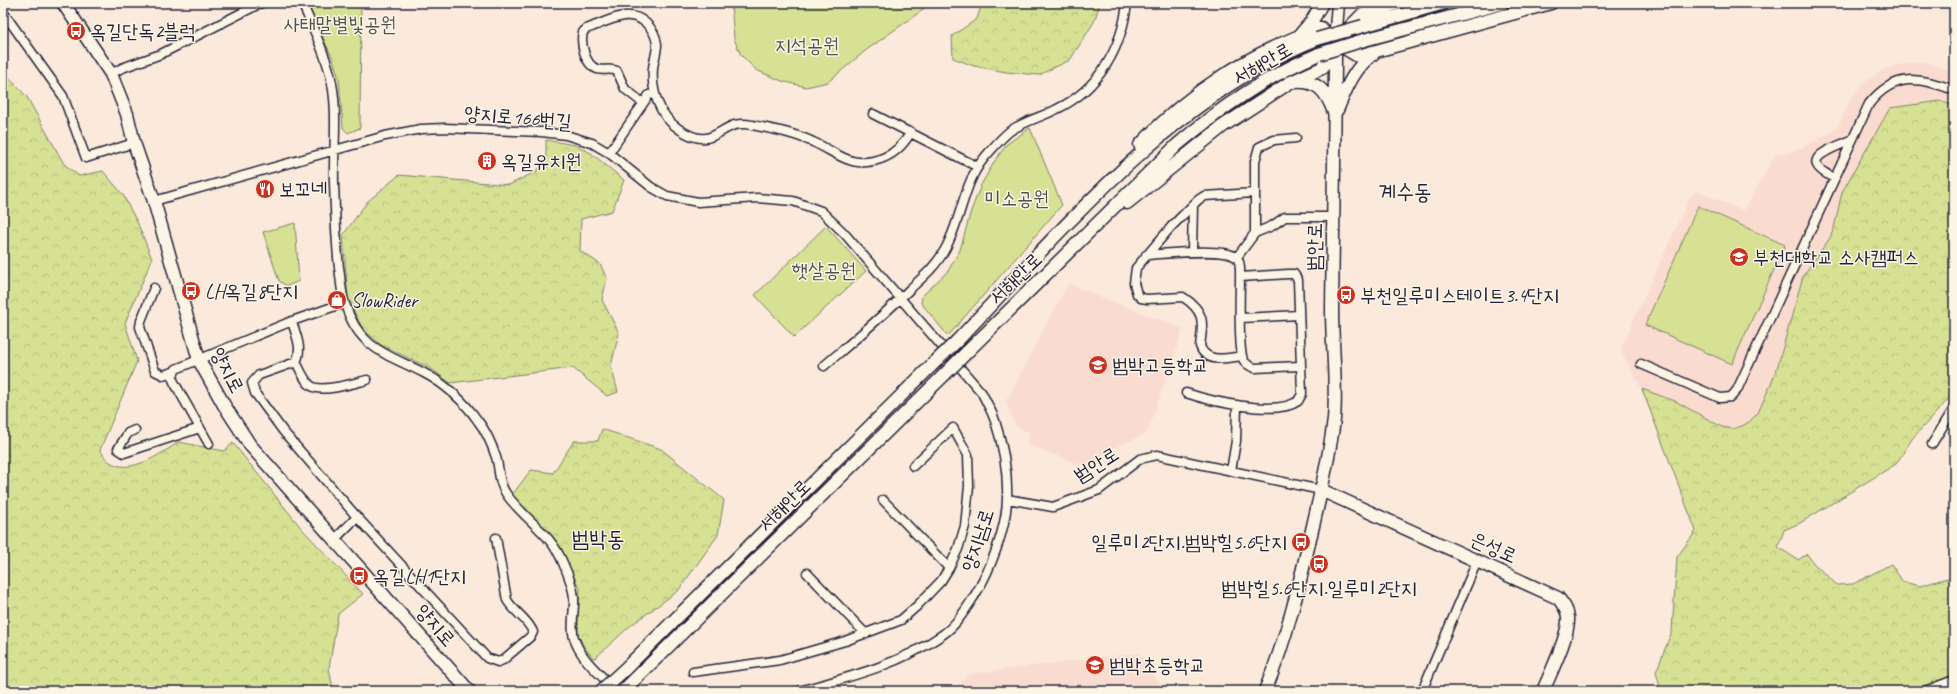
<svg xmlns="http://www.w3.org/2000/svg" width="1957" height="694" font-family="Caveat,'Poor Story',sans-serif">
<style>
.built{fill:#fadbcf}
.forest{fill:url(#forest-crowns);stroke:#7c8268}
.park{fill:#d6e194;stroke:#7c8268}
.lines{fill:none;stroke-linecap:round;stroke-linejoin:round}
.street-casing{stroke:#22223b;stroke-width:11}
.secondary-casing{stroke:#22223b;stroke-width:15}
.street{stroke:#fcf5e5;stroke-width:8}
.secondary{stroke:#fcf5e5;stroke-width:12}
.secondary-bridge-casing{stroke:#22223b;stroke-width:15;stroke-linecap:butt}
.secondary-bridge{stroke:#fcf5e5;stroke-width:12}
.labels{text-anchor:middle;stroke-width:3;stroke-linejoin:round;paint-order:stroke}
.park-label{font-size:20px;fill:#4f5251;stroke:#fcf5e5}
.poi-label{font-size:20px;fill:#22223b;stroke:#fcf5e5;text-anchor:start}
.street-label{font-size:20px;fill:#22223b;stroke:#fcf5e5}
.quarter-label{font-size:22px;fill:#22223b;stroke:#fcf5e5}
</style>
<defs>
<pattern id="forest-crowns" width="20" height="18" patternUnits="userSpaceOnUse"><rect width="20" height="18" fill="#d6e194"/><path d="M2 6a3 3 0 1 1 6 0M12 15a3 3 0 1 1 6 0" fill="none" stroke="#b7c180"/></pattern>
</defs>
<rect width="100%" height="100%" fill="#fbe9db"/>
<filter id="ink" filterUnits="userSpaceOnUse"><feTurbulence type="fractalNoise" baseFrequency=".025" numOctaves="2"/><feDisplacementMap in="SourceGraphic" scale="8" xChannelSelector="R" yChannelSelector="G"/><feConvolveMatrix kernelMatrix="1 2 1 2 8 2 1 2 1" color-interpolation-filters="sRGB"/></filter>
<g filter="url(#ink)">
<path class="built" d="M 1912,62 L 1927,62 L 1954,72 L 1954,106 L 1940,101 L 1890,109 L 1842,192 L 1834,228 L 1830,238 L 1803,276 L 1776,372 L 1758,413 L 1749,422 L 1742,426 L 1732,429 L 1722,427 L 1675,401 L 1642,389 L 1620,350 L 1691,195 L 1697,191 L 1744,211 L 1776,154 L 1793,152 L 1832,132 L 1840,123 L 1850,100 L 1865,81 L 1885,69 Z
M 1068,284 L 1183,329 L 1147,433 L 1110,450 L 1087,467 L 1026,444 L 1029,433 L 1016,426 L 1006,401 Z
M 1139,653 L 1165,691 L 953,691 L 969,674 Z"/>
<path class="forest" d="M 982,3 L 1100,3 L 1094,22 L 1070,60 L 1039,75 L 1006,72 L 974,66 L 953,58 L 952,36 L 977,19 Z
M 3,71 L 27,97 L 64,164 L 79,176 L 103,171 L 123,195 L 138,224 L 152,259 L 125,323 L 137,361 L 100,450 C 103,454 106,460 110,462 C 130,476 162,453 179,442 L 224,451 L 233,443 L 302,529 L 363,594 L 338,614 L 329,668 L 333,689 L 332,691 L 3,691 Z
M 1940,101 L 1954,106 L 1954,393 L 1912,439 L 1896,464 L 1800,523 L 1784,530 L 1778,547 L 1798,560 L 1807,554 L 1814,564 L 1837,585 L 1853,584 L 1891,564 L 1903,582 L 1920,586 L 1954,576 L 1954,691 L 1661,691 L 1656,672 L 1672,631 L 1677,557 L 1696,531 L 1642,389 L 1675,401 L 1722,427 L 1732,429 L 1742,426 L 1749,422 L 1758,413 L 1776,372 L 1803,276 L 1830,238 L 1834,228 L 1842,192 L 1890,108 Z
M 546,140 L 575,145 L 591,153 L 624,180 L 612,211 L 581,219 L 580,251 L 600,264 L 607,279 L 602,300 L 619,333 L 611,366 L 618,392 L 607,396 L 573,368 L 450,383 L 432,369 L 381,345 L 362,328 L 348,299 L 343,235 L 367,202 L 399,175 L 509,185 L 537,171 L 546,158 Z
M 602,429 L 661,449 L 724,500 L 718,535 L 678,591 L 630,626 L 594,659 L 584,647 L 578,634 L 578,612 L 580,589 L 556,542 L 512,495 L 531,470 L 553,473 L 574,441 L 598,441 Z"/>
<path class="park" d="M 306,3 L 361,3 L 360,128 L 348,133 L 343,128 L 339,79 L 333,59 Z
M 731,3 L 919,3 L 924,9 L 865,51 L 828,82 L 806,87 L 782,81 L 756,70 L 741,55 L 734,39 Z
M 1030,128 L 1062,205 L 948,336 L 921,303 L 922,296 L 948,271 L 960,250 L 971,211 L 981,185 L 994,162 L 1007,144 Z
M 1698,206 L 1785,245 L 1732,364 L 1645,325 Z
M 295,223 L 299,281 L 287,286 L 279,281 L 263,232 Z
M 826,226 L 866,271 L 794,337 L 755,295 Z"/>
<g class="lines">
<defs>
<path id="street" d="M 302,3 C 312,26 324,50 330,74 C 339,110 333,148 334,183 C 335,212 336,240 339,268 C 341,280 341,293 345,304 C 359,349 387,354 424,373 C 444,383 465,402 478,421 C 486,431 492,445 496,457 C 500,470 498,483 507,495 C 525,520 551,533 563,563 C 568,574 573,586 574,598 C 575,611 570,625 574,638 C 580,659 602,676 617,691
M 3,12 L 63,96 L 86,158 L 134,143
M 111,74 L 122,68 L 161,54 L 261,3
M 643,103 L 625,89 L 617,71 C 610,68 604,71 597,69 C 585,65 580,43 583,32 L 586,29 C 598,25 611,18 624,16 C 641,14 655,28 657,44 C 657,52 654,60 653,68 C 651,91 659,116 679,129 C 717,155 719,117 752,125 C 772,129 794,133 813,142 C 840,154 851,170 883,158 C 896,153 904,144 911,132
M 873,114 L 978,167
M 609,153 L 649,95
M 1834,178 C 1795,159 1830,150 1851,140
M 154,201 L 385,136 L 421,129 L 445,128 L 542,132 L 566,135 L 592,143 L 609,153 L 651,187 L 667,196 L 698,202 L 757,198 L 793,201 L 821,211 L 844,233 L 982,393 C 986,402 992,411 995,421 C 1003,445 1008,472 1007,498 C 1007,527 990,571 975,595 C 966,609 956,626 942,635 C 899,665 850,677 799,691
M 1255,233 L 1255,193
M 1192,252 L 1193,205
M 1146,255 C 1165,254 1222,247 1236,257 C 1241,261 1240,271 1240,277 L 1288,274 L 1294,274 L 1298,280 L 1302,394 L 1298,401 C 1276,417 1210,401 1186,393
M 1237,257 L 1255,233 L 1272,226 L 1285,217 L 1334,217
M 1240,277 C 1240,293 1238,348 1243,359 C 1245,364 1249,366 1255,368 L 1300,366
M 154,288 L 141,321 L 140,327 L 155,371 L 163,375 L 173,372
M 1241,318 L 1299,315
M 292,321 C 296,336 303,348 296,362 C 300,369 303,378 309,384 C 318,395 354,383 367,380
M 1242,356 C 1227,358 1206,364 1200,346 C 1203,323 1206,312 1183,297 L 1147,299 L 1141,298 L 1137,294 L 1134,283 L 1136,268 L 1171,227 L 1198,200 L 1204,196 L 1255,193 L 1255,161 L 1259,147 L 1274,140 L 1296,138
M 296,362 L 259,375 L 252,383 L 255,393 L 283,431 L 357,517 L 487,658 L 498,662 L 503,660 L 531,636 L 533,632 C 528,619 514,612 507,600 L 496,538
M 1641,364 L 1720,398 L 1731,397 L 1737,390 L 1869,104 C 1894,72 1920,77 1954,90
M 824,366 C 853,341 883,316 910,289 C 923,277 936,266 944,251 C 962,221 962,184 985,157 C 993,148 1001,138 1010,131 C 1024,121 1042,117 1057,109 C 1099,89 1122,48 1127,3
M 135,430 L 128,433 L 118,449 L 124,453 L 200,428
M 209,444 L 174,382 L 172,377 L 176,369 L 292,321 L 344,303
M 1932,444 L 1954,408
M 1231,471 L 1236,441 L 1237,406
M 1007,499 L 1053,507 L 1099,490 L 1140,459 L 1157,455 L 1321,490
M 883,500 L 949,568
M 335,539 L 357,517
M 807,573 L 866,634
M 693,672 L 780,660 L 845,641 L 901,620 L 917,606 L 941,581 L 949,568 L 958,549 L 965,526 L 969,486 L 968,455 L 953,428 L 913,466
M 1422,691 L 1477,561
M 1925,691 L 1954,680"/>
<path id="secondary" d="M 63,3 L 111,74 L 127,114 L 134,143 L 154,201 L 199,360 L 224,405 L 250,445 L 469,691
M 1363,26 L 1444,3
M 1300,35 L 1312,21 L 1322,3
M 1364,40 L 1503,3
M 1336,43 L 1358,56 L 1551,3
M 1294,82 C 1318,80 1326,91 1334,112
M 1337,110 C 1346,89 1354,68 1373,54
M 1140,145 C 1189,92 1252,52 1321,28 L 1335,42 L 1362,15 L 1398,3
M 1127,203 L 1223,126 L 1289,83 L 1322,68 L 1334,45
M 957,341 C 1061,231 1173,96 1317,39
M 966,353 L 1177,145 C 1222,107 1265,77 1319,54
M 1321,490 L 1558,598 C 1563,604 1567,609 1568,617 C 1570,634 1550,674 1543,691
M 625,669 L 931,366
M 623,691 L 942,377
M 1265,691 C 1287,638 1300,582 1313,526 C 1321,491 1330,455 1334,419 C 1337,383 1332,347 1332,310 C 1333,221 1335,132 1335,42 L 1338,3"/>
</defs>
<use href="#street" class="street-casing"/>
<use href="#secondary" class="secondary-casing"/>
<use href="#street" class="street"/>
<use href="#secondary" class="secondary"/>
<defs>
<path id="secondary-bridge" d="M 1317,39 L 1363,26
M 1319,54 L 1364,40
M 931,366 L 957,341
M 942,377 L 966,353
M 601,691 L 625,669"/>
</defs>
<use href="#secondary-bridge" class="secondary-bridge-casing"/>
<use href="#secondary-bridge" class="secondary-bridge"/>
</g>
</g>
<defs>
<symbol id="bus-disc" viewBox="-11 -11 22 22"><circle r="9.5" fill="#c8321e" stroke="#fcf5e5"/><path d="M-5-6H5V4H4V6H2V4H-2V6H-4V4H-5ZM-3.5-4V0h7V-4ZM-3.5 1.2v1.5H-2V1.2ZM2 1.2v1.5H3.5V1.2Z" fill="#fff"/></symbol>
<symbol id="building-disc" viewBox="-11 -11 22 22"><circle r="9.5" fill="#c8321e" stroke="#fcf5e5"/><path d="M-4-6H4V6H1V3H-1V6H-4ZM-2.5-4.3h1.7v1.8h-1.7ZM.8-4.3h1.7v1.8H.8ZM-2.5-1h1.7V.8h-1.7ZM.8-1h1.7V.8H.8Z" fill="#fff"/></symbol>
<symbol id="restaurant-disc" viewBox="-11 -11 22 22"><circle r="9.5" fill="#c8321e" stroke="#fcf5e5"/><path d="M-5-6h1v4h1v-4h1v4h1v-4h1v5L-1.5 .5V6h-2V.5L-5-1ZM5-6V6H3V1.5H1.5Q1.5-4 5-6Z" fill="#fff"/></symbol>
<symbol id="university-disc" viewBox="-11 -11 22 22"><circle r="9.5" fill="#c8321e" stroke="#fcf5e5"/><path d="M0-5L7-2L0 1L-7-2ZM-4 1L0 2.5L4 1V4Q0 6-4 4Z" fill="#fff"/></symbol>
<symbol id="shop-disc" viewBox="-11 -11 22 22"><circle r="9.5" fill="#c8321e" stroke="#fcf5e5"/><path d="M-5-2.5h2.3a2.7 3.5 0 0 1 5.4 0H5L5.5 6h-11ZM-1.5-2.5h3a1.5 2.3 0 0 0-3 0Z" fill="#fff"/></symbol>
<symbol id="school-disc" viewBox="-11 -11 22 22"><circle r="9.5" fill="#c8321e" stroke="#fcf5e5"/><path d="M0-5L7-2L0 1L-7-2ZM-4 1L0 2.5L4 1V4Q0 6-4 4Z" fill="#fff"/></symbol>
</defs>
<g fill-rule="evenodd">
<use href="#bus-disc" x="65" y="20" width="22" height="22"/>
<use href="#building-disc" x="476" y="150" width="22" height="22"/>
<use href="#restaurant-disc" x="254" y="178" width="22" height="22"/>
<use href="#university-disc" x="1728" y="246" width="22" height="22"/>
<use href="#bus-disc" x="180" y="280" width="22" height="22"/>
<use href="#bus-disc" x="1335" y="284" width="22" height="22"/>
<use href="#shop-disc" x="326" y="289" width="22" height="22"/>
<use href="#school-disc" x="1087" y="354" width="22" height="22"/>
<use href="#bus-disc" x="1290" y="531" width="22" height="22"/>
<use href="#bus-disc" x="1308" y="553" width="22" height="22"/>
<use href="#bus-disc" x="348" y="565" width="22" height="22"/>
<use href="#school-disc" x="1084" y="654" width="22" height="22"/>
</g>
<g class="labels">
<g class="park-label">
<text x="340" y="31">사태말별빛공원</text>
<text x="807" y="52">지석공원</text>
<text x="1017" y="205">미소공원</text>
<text x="824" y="277">햇살공원</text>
</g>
<g class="poi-label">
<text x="90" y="38">옥길단독2블럭</text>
<text x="501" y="168">옥길유치원</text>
<text x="279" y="196">보꼬네</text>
<text x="1753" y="264">부천대학교 소사캠퍼스</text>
<text x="205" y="298">LH옥길8단지</text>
<text x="1360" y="302">부천일루미스테이트3.4단지</text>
<text x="351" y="307">SlowRider</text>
<text x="1112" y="372">범박고등학교</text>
<text x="1287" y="549" text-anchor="end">일루미2단지.범박힐5.6단지</text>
<text x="373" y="583">옥길LH1단지</text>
<text x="1319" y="595" text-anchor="middle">범박힐5.6단지.일루미2단지</text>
<text x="1109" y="672">범박초등학교</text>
</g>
<g class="street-label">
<text transform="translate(1262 63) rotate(-30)" y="7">서해안로</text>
<text transform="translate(518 117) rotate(5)" y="7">양지로166번길</text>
<text transform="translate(1314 247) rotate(-89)" y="7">범안로</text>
<text transform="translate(1015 278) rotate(-44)" y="7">서해안로</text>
<text transform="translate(228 370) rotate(63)" y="7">양지로</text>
<text transform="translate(1096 464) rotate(-32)" y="7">범안로</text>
<text transform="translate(784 505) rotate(-45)" y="7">서해안로</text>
<text transform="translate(977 540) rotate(-72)" y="7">양지남로</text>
<text transform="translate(1494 547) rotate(24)" y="7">은성로</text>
<text transform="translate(436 625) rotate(49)" y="7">양지로</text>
</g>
<g class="quarter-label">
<text x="1405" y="199">계수동</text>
<text x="598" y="546">범박동</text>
</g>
</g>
<rect width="1957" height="694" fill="none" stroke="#fcf5e5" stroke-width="16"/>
<rect x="8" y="8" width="1941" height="678" fill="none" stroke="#22223b" stroke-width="1.5" filter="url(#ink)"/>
</svg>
